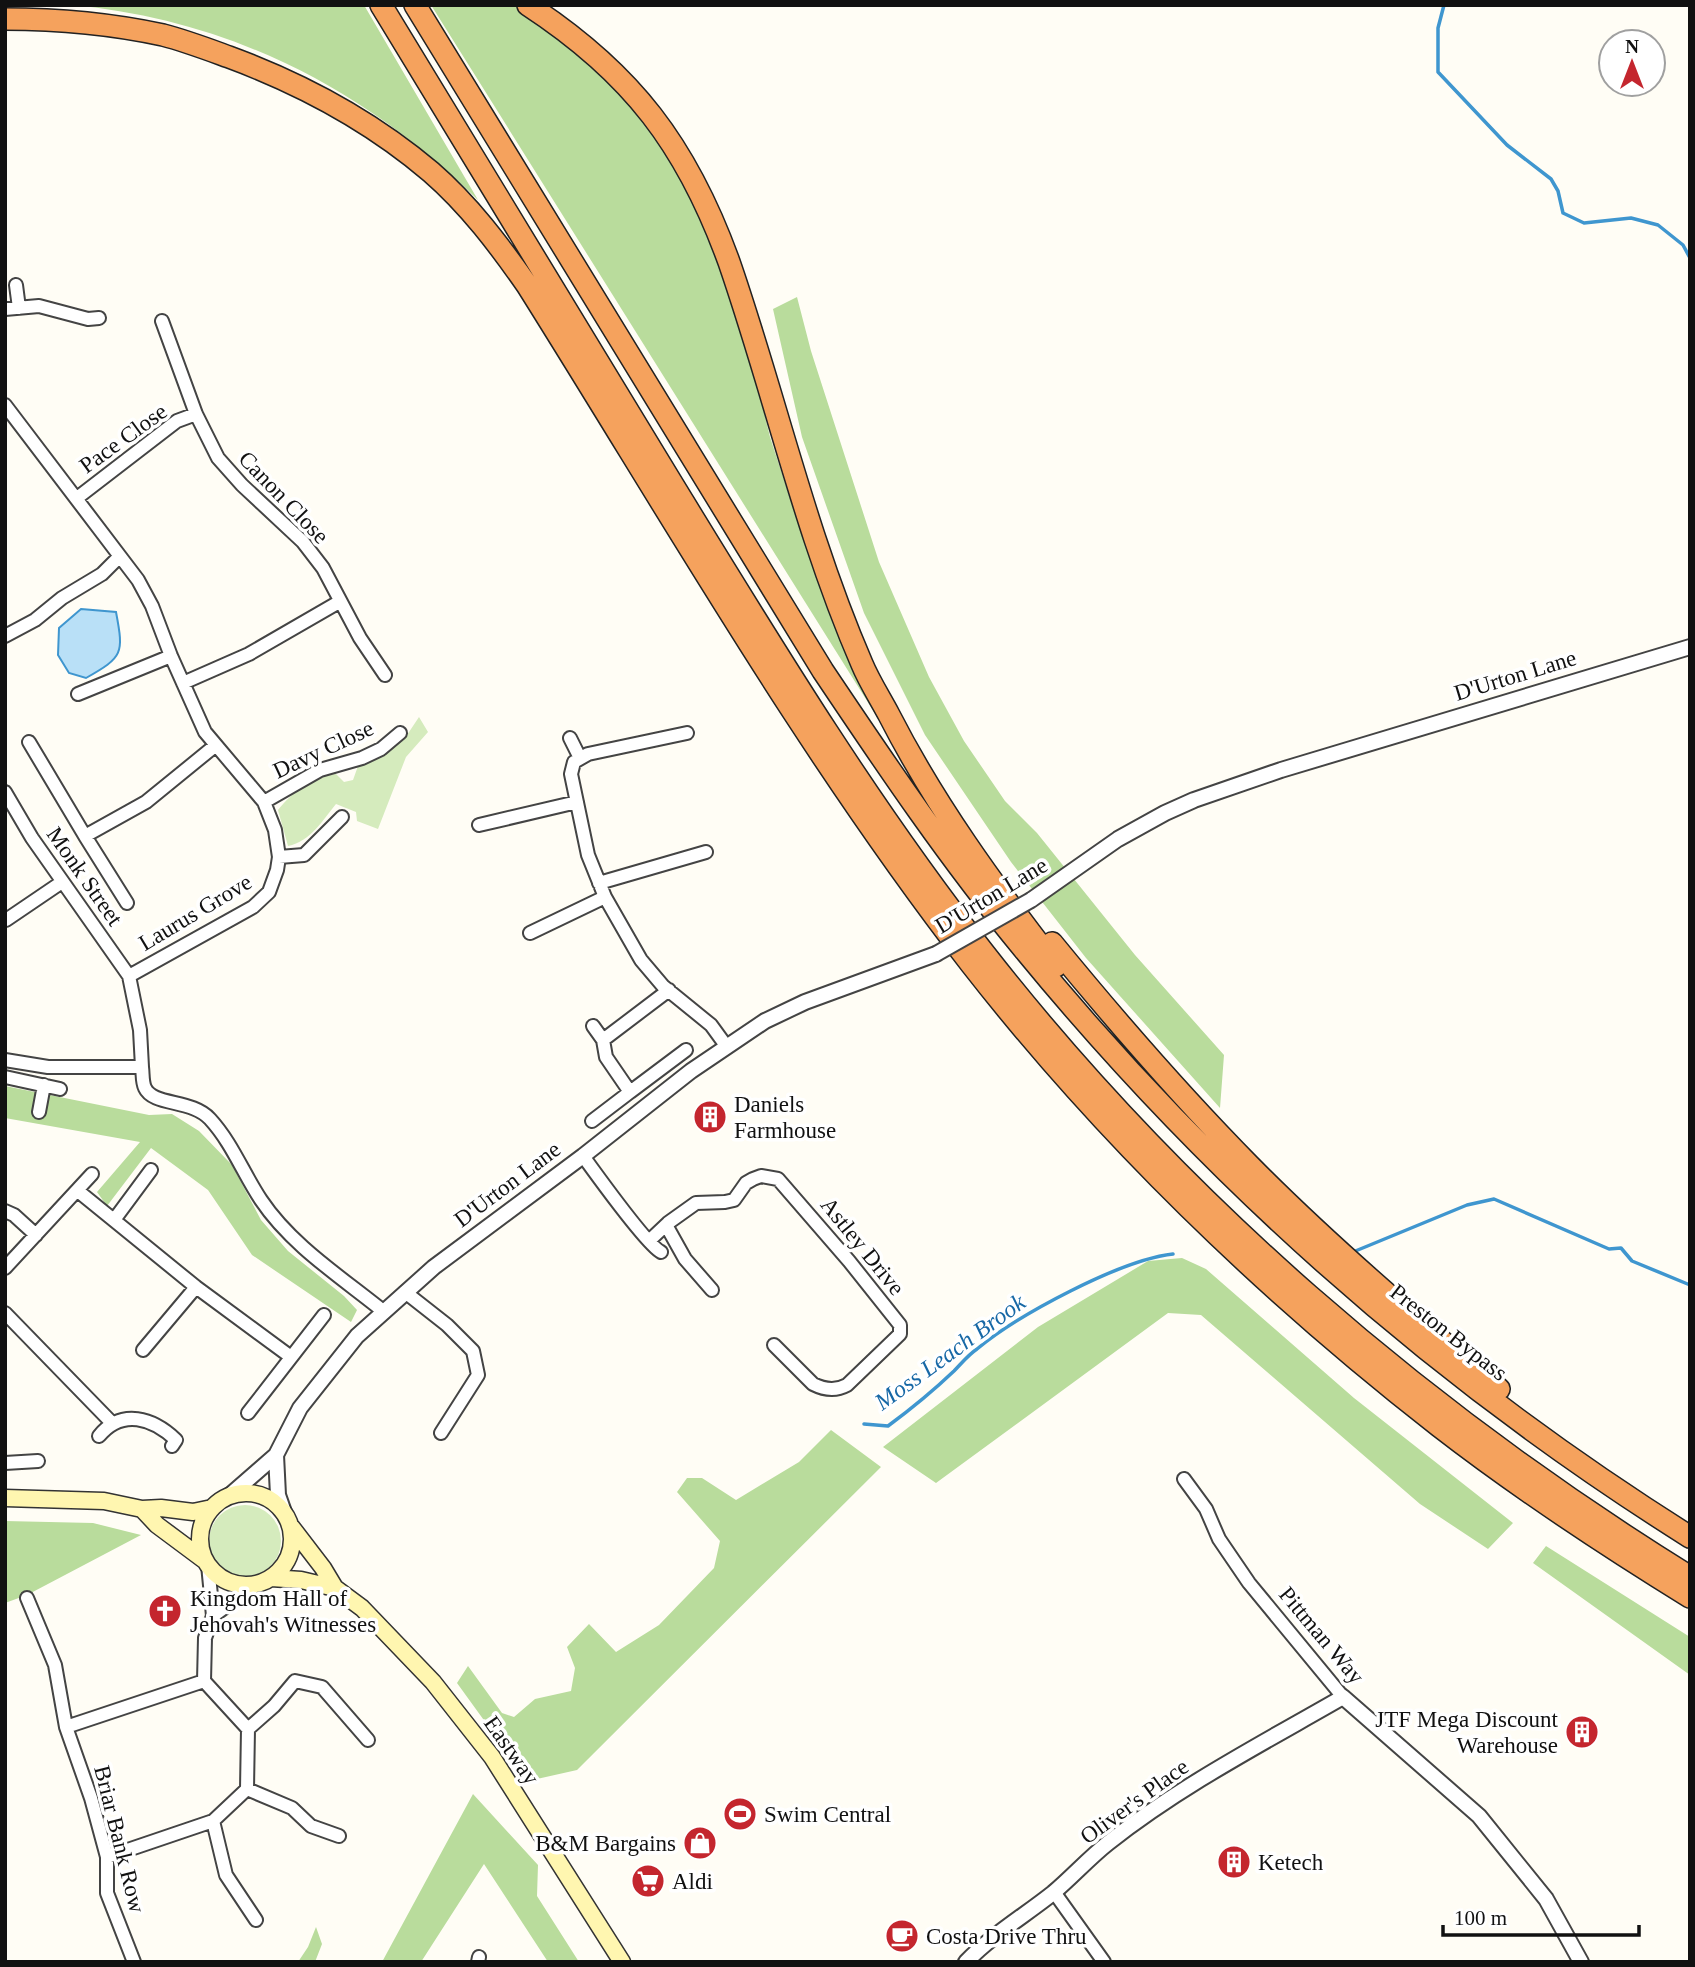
<svg xmlns="http://www.w3.org/2000/svg" width="1695" height="1967" font-family="Georgia,serif">
<style>
.green{fill:#d5ebbd}
.forest{fill:#b9dc9c}
.water{fill:#b9e0f7;stroke:#3f96cf;stroke-width:2}
.lines{fill:none;stroke-linecap:round;stroke-linejoin:round}
.stream{stroke:#3f96cf;stroke-width:3.5}
.minor-casing{stroke:#444;stroke-width:16}
.tertiary-casing{stroke:#444;stroke-width:18}
.secondary-casing{stroke:#333;stroke-width:19}
.motorway-casing{stroke:#222;stroke-width:24}
.minor{stroke:#fff;stroke-width:12}
.tertiary{stroke:#fff;stroke-width:14}
.secondary{stroke:#fff6b0;stroke-width:16}
.motorway{stroke:#f5a25d;stroke-width:21}
.tertiary-bridge-casing{stroke:#444;stroke-width:18;stroke-linecap:butt}
.tertiary-bridge{stroke:#fff;stroke-width:14}
.labels{text-anchor:middle;stroke-width:7;stroke-linejoin:round;paint-order:stroke}
.street-label{font-size:23px;fill:#111;stroke:#fff}
.poi-label{font-size:23px;fill:#111;stroke:#fff;text-anchor:start}
.water-label{font-size:24px;font-style:italic;fill:#1768a6;stroke:#fff}
</style>
<rect width="100%" height="100%" fill="#fffdf5"/>
<path class="green" d="M 419,717 L 428,732 L 406,757 L 378,829 L 357,821 L 356,812 L 336,804 C 322,821 311,841 288,846 L 278,810 C 292,793 313,774 336,774 L 344,782 L 353,780 L 358,766 L 405,738 Z
M209 1541a36 36 0 1 1 72 0a36 36 0 1 1-72 0Z"/>
<path class="forest" d="M 71,5 L 364,5 L 478,200 C 365,89 229,19 71,5 Z
M 431,5 L 513,5 L 544,25 L 570,45 L 639,113 L 694,193 L 747,343 L 770,437 L 800,529 L 817,575 L 894,744 Z
M 797,297 L 811,351 L 879,562 L 929,677 L 964,741 L 1005,801 L 1037,833 L 1135,955 L 1224,1055 L 1220,1108 L 1086,958 L 1011,862 L 925,735 L 864,613 L 802,437 L 773,309 Z
M 5,1086 L 149,1115 L 172,1114 L 199,1131 L 232,1165 L 261,1220 L 288,1251 L 344,1296 L 357,1310 L 351,1322 L 252,1255 L 208,1190 L 151,1148 L 107,1206 L 97,1192 L 140,1142 L 5,1118 Z
M 1182,1258 L 1206,1269 L 1354,1398 L 1513,1523 L 1488,1549 L 1420,1504 L 1201,1315 L 1168,1313 L 936,1483 L 883,1447 L 1038,1327 L 1148,1261 Z
M 831,1430 L 881,1467 L 577,1770 L 528,1781 L 457,1683 L 468,1666 L 502,1713 L 514,1717 L 535,1699 L 571,1691 L 575,1668 L 567,1647 L 589,1624 L 616,1652 L 659,1625 L 714,1568 L 720,1541 L 677,1492 L 687,1478 L 702,1478 L 736,1500 L 799,1462 Z
M 5,1521 L 93,1523 L 141,1535 L 27,1595 L 5,1603 Z
M 1546,1546 L 1690,1637 L 1690,1675 L 1533,1563 Z
M 473,1794 L 538,1865 L 537,1896 L 579,1962 L 548,1962 L 484,1864 L 421,1962 L 382,1962 Z
M 316,1927 L 322,1944 L 315,1962 L 298,1962 L 308,1947 Z"/>
<path class="water" d="M 81,609 L 116,612 C 124,654 123,657 86,678 L 69,673 L 58,655 L 59,628 Z"/>
<g class="lines">
<path class="stream" d="M 1444,5 L 1438,28 L 1438,72 L 1507,145 L 1551,179 L 1558,191 L 1563,213 L 1584,223 L 1631,218 L 1658,225 L 1683,245 L 1690,258
M 1353,1252 L 1467,1205 L 1494,1199 L 1609,1249 L 1621,1248 L 1632,1261 L 1690,1285
M 864,1424 L 888,1426 C 911,1409 933,1391 954,1371 C 961,1364 968,1355 977,1349 C 1018,1315 1120,1260 1173,1254"/>
<defs>
<path id="minor" d="M 16,285 L 19,308
M 5,309 L 39,306 L 88,319 L 99,318
M 162,321 L 196,414 L 218,458 L 242,485 L 303,542 L 323,568 L 360,638 L 385,675
M 5,405 L 138,580 L 152,606 L 171,656 L 205,732 L 264,802 L 275,830 L 279,857 L 277,870 L 269,892 L 253,907 L 129,976
M 77,498 L 177,421 L 196,414
M 5,636 L 35,620 L 62,598 L 102,574 L 119,557
M 183,683 L 249,654 L 339,602
M 78,694 L 171,656
M 687,733 L 588,754 L 574,762 L 571,774 L 588,855 L 605,897 L 641,960 L 663,986 L 711,1025 L 727,1047
M 570,738 L 580,758
M 29,742 L 85,836 L 127,903
M 5,792 L 32,838 L 129,976 L 140,1030 L 142,1067 L 48,1067 L 5,1060
M 264,802 L 320,770 L 362,758 L 381,749 L 400,733
M 479,825 L 577,802
M 85,836 L 146,802 L 216,745
M 279,857 L 304,855 L 342,817
M 599,883 L 706,852
M 6,920 L 62,882
M 530,933 L 605,897
M 593,1026 L 603,1040 L 669,990
M 603,1040 L 606,1057 L 630,1092 L 686,1050
M 142,1067 C 143,1074 142,1082 145,1088 C 153,1106 192,1099 210,1119 C 232,1143 243,1173 261,1200 C 291,1245 341,1277 383,1311
M 5,1077 L 60,1089
M 39,1112 L 44,1085
M 592,1121 L 630,1092
M 583,1156 C 596,1174 647,1245 661,1252
M 78,1191 L 196,1287 L 291,1357
M 5,1211 L 14,1215 L 36,1235
M 114,1220 L 151,1170
M 666,1225 L 685,1259 L 712,1290
M 650,1240 L 668,1223 L 696,1203 L 725,1202 L 734,1200 L 746,1183 L 753,1179 L 761,1176 L 778,1179 L 849,1261 L 900,1325 L 900,1334 L 847,1385 C 836,1391 825,1390 813,1384 L 774,1345
M 5,1268 L 92,1174
M 405,1292 L 447,1325 L 473,1351 L 478,1375 L 441,1433
M 5,1313 L 112,1423
M 143,1350 L 196,1287
M 248,1413 L 324,1315
M 99,1436 C 122,1408 153,1418 176,1440 L 172,1446
M 5,1463 L 38,1461
M 1184,1479 L 1206,1509 L 1219,1539 L 1249,1583 L 1343,1697
M 27,1598 L 55,1665 L 66,1727 L 91,1798 L 107,1857 L 107,1893 L 134,1962
M 213,1616 L 257,1584
M 66,1727 L 204,1681
M 248,1729 L 274,1706 L 295,1681 L 322,1687 L 368,1740
M 247,1789 L 292,1808 L 311,1826 L 339,1836
M 213,1821 L 226,1875 L 256,1920
M 107,1857 L 213,1821 L 247,1789 L 248,1729 L 204,1681 L 205,1638 L 213,1616 L 208,1565
M 1054,1892 L 1104,1962
M 478,1962 L 479,1957"/>
<path id="tertiary" d="M 1031,900 L 1118,839 L 1165,813 L 1194,800 L 1281,770 L 1690,647
M 276,1455 L 278,1495 L 285,1515
M 229,1496 L 276,1455 L 300,1408 L 357,1336 L 434,1267 L 583,1156 L 691,1071 L 765,1021 L 805,1002 L 936,954
M 966,1962 C 992,1935 1024,1916 1053,1893 C 1072,1877 1089,1858 1108,1843 C 1180,1786 1263,1743 1343,1697 L 1479,1816 L 1546,1899 L 1581,1962"/>
<path id="secondary" d="M200 1539a46 46 0 1 1 92 0a46 46 0 1 1-92 0Z
M 5,1498 L 104,1501 L 142,1509 L 161,1508 L 193,1512 L 212,1508
M 142,1509 L 157,1525 L 204,1560
M 290,1525 L 323,1568 L 335,1588
M 271,1578 L 301,1580 L 335,1588 L 362,1608 L 433,1682 L 492,1757 L 622,1962"/>
<path id="motorway" d="M 381,5 C 478,166 575,326 673,485 C 771,645 868,805 984,953 C 1178,1201 1422,1411 1690,1577
M 415,5 L 823,671 C 886,765 950,860 1023,948 C 1212,1179 1437,1378 1690,1537
M 528,5 C 632,73 687,146 729,262 C 775,395 805,533 862,664 C 869,681 880,698 889,715 C 935,805 994,886 1056,966
M 5,19 C 58,19 112,24 163,35 C 186,41 207,49 229,57 C 302,84 371,121 431,172 C 469,205 499,245 527,285 C 671,514 805,750 971,964 C 1106,1137 1266,1291 1439,1426 C 1519,1488 1604,1544 1690,1597
M 1052,943 C 1115,1020 1180,1095 1250,1166 C 1328,1245 1413,1318 1499,1389"/>
</defs>
<use href="#minor" class="minor-casing"/>
<use href="#tertiary" class="tertiary-casing"/>
<use href="#secondary" class="secondary-casing"/>
<use href="#motorway" class="motorway-casing"/>
<use href="#minor" class="minor"/>
<use href="#tertiary" class="tertiary"/>
<use href="#secondary" class="secondary"/>
<use href="#motorway" class="motorway"/>
<defs>
<path id="tertiary-bridge" d="M 936,954 L 1031,900"/>
</defs>
<use href="#tertiary-bridge" class="tertiary-bridge-casing"/>
<use href="#tertiary-bridge" class="tertiary-bridge"/>
</g>
<defs>
<symbol id="building-disc" viewBox="-11 -11 22 22"><circle r="9.5" fill="#c4262e" stroke="#fff"/><path d="M-4-6H4V6H1V3H-1V6H-4ZM-2.5-4.3h1.7v1.8h-1.7ZM.8-4.3h1.7v1.8H.8ZM-2.5-1h1.7V.8h-1.7ZM.8-1h1.7V.8H.8Z" fill="#fff"/></symbol>
<symbol id="church-disc" viewBox="-11 -11 22 22"><circle r="9.5" fill="#c4262e" stroke="#fff"/><path d="M-1.2-6h2.4v3.5h3.3v2.4h-3.3V6h-2.4V-.1h-3.3v-2.4h3.3Z" fill="#fff"/></symbol>
<symbol id="stadium-disc" viewBox="-11 -11 22 22"><circle r="9.5" fill="#c4262e" stroke="#fff"/><path d="M0-5a6.5 5 0 1 0 0 10a6.5 5 0 1 0 0-10ZM-3.5-1.8h7v3.6h-7Z" fill="#fff"/></symbol>
<symbol id="shop-disc" viewBox="-11 -11 22 22"><circle r="9.5" fill="#c4262e" stroke="#fff"/><path d="M-5-2.5h2.3a2.7 3.5 0 0 1 5.4 0H5L5.5 6h-11ZM-1.5-2.5h3a1.5 2.3 0 0 0-3 0Z" fill="#fff"/></symbol>
<symbol id="supermarket-disc" viewBox="-11 -11 22 22"><circle r="9.5" fill="#c4262e" stroke="#fff"/><path d="M-6-5.5h2.5l.6 2H6L4.5 2H-2.5L-4.4-4H-6ZM-1.5 3.2a1.3 1.3 0 1 0 .1 0ZM3 3.2a1.3 1.3 0 1 0 .1 0Z" fill="#fff"/></symbol>
<symbol id="cafe-disc" viewBox="-11 -11 22 22"><circle r="9.5" fill="#c4262e" stroke="#fff"/><path d="M-5.5-4.5H6V0H3Q3 3.5 0 3.5H-2.5Q-5.5 3.5-5.5 0ZM3-3.2v2h1.7v-2ZM-6 4.5H4V6H-6Z" fill="#fff"/></symbol>
</defs>
<g fill-rule="evenodd">
<use href="#building-disc" x="691" y="1098" width="38" height="38"/>
<use href="#church-disc" x="146" y="1592" width="38" height="38"/>
<use href="#building-disc" x="1563" y="1713" width="38" height="38"/>
<use href="#stadium-disc" x="721" y="1795" width="38" height="38"/>
<use href="#shop-disc" x="681" y="1824" width="38" height="38"/>
<use href="#building-disc" x="1215" y="1843" width="38" height="38"/>
<use href="#supermarket-disc" x="629" y="1862" width="38" height="38"/>
<use href="#cafe-disc" x="883" y="1917" width="38" height="38"/>
</g>
<g class="labels">
<g class="street-label">
<text transform="translate(123 438) rotate(-36)" y="8">Pace Close</text>
<text transform="translate(284 497) rotate(46)" y="8">Canon Close</text>
<text transform="translate(1515 675) rotate(-17)" y="8">D'Urton Lane</text>
<text transform="translate(323 749) rotate(-25)" y="8">Davy Close</text>
<text transform="translate(85 876) rotate(55)" y="8">Monk Street</text>
<text transform="translate(991 895) rotate(-31)" y="8">D'Urton Lane</text>
<text transform="translate(195 912) rotate(-31)" y="8">Laurus Grove</text>
<text transform="translate(507 1184) rotate(-37)" y="8">D'Urton Lane</text>
<text transform="translate(863 1246) rotate(51)" y="8">Astley Drive</text>
<text transform="translate(1449 1332) rotate(38)" y="8">Preston Bypass</text>
<text transform="translate(1322 1635) rotate(50)" y="8">Pittman Way</text>
<text transform="translate(512 1750) rotate(55)" y="8">Eastway</text>
<text transform="translate(1134 1801) rotate(-36)" y="8">Oliver's Place</text>
<text transform="translate(120 1839) rotate(76)" y="8">Briar Bank Row</text>
</g>
<g class="poi-label">
<text x="734" y="1112">Daniels<tspan x="734" dy="26">Farmhouse</tspan></text>
<text x="190" y="1606">Kingdom Hall of<tspan x="190" dy="26">Jehovah's Witnesses</tspan></text>
<text x="1558" y="1727" text-anchor="end">JTF Mega Discount<tspan x="1558" dy="26">Warehouse</tspan></text>
<text x="764" y="1822">Swim Central</text>
<text x="676" y="1851" text-anchor="end">B&amp;M Bargains</text>
<text x="1258" y="1870">Ketech</text>
<text x="672" y="1889">Aldi</text>
<text x="926" y="1944">Costa Drive Thru</text>
</g>
<g class="water-label">
<text transform="translate(950 1352) rotate(-36)" y="8">Moss Leach Brook</text>
</g>
</g>
<rect width="1695" height="1967" fill="none" stroke="#111111" stroke-width="14"/>
<g transform="translate(1632 63)"><circle r="33" fill="#ffffff" stroke="#a0a0a0" stroke-width="2"/>
<path d="M0-5L12 26L0 18L-12 26Z" fill="#c4262e"/>
<text y="-10" font-size="19" font-weight="bold" text-anchor="middle" fill="#111111">N</text>
</g>
<path d="M1443 1925v10h196v-10" fill="none" stroke="#111111" stroke-width="3.5"/>
<text x="1454" y="1925" font-size="21" fill="#111111" stroke="#ffffff" stroke-width="5" paint-order="stroke">100 m</text>
</svg>
